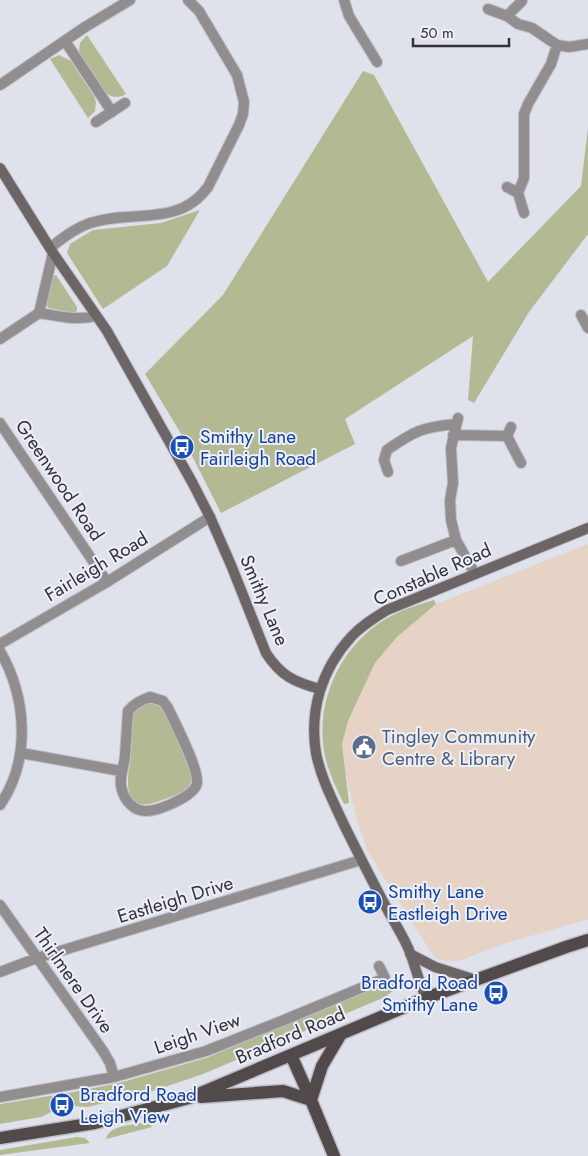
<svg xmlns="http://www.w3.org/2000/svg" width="588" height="1156" font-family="Jost,sans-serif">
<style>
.education{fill:#e7d3c5}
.green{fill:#b3b993}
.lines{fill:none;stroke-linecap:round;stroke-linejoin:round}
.street-casing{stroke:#bdbec7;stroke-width:12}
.secondary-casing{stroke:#bdbec7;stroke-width:12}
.primary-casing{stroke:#bdbec7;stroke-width:15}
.street{stroke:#928d8e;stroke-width:10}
.secondary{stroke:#6c6566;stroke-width:10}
.primary{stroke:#52494b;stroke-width:12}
.labels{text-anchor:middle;stroke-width:4;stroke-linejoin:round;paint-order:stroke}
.transit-label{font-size:19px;fill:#164399;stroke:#eceef8;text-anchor:start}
.street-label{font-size:19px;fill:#333438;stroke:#eceef8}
.service-label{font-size:19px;fill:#4e5e75;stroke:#eceef8;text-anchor:start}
</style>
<rect width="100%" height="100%" fill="#dfe1eb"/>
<path class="education" d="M 588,544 L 588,919 L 507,943 L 461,960 L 451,962 L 438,959 L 433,955 L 368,852 L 357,820 L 347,780 L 342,744 L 348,721 L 375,663 L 397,637 L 436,604 Z"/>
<path class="green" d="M 87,35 L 126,94 C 121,97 116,98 111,96 C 102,93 83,60 79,51 L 80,43 Z
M 59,55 L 71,61 L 94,96 L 96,102 L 95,111 L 88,118 L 50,59 Z
M 363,71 L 374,75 L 488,282 L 581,186 L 588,128 L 588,234 L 529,312 L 474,403 L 468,400 L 473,336 L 345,419 L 355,444 L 221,513 L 180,432 L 145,374 L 223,295 Z
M 200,210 L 167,266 L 103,309 L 67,253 L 70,244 L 93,230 L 161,223 Z
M 56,275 L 77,307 L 77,311 L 73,313 L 49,308 L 46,305 L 52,276 Z
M 434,600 L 436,604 L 397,637 L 375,663 L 348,721 L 342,744 L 349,803 L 344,804 C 336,787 327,770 324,751 C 315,696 345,638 395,614 C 407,608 421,604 434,600 Z
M 151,702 L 161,706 L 165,712 L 192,775 C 192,787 184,792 173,796 C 151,804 127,816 128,779 C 128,770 131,762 131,753 C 132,743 130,717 134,710 C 138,705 145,704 151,702 Z
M 388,981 L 398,987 L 385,997 L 203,1074 L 156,1090 L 88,1107 L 72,1106 L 53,1111 L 41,1117 L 0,1124 L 0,1104 L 74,1092 L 119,1083 L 206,1058 Z
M 149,1122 L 152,1127 L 106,1139 C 109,1124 137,1125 149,1122 Z
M 77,1137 L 85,1138 L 90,1143 L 0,1155 L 0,1150 Z"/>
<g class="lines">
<defs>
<path id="street" d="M 344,0 L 349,16 L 377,62
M 488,9 L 507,16 L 518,24 L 532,28 L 557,45 L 569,47 L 588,44
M 507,16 L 522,1
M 65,41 L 112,112
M 0,85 L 85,27 L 130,0
M 96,122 L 125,103
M 507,187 L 518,193
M 524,213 L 518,193 L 524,178 L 524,114 L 528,104 L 551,64 L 557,45
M 51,247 C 63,238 75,228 90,223 C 132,209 178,228 208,187 L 239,125 L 243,114 L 244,102 L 237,75 L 199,11 L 188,0
M 53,253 L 39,313 C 58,316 76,321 96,316
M 581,315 L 588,328
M 0,339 L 39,313
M 458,418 L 451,448 L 453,483 L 450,500 L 451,520 L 456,540 L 475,574
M 0,423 L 107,582
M 511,427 L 507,436 L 521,463
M 453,435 L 507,436
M 388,472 L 384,460 L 387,450 C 414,431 423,427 456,424
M 401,561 L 456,540
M 0,644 L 107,582 L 210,517
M 0,651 C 27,698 31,760 0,805
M 150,697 L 163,701 L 168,708 C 175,723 199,769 197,783 C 195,796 159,811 146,811 C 134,811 125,801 122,790 C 118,778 124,768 125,756 C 126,741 127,726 128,711 C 135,703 141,700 150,697 Z
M 21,753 L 121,771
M 0,905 L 103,1051 L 110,1063 L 114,1077
M 0,972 L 37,958 L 361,860
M 0,1097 L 114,1077 L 206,1051 L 284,1020 L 385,978 L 379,966"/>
<path id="secondary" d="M 0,168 L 53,253 L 107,331 L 192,482 L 210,517 L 231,565 L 266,653 C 281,676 294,682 320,689
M 410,954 L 435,967 L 476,980
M 426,998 C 420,984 416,970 411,955 C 405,938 393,921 385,905 C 371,879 358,853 345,827 C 334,803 321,779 316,753 C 309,710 322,669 351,637 C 361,626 374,618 387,610 L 588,528"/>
<path id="primary" d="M 291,1055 L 311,1100 L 334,1156
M 201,1097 L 283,1091 L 311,1100
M 311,1100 L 322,1066 L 341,1034
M 0,1138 L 95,1123 L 189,1098 L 426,998 L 566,947 L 588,940"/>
</defs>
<use href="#street" class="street-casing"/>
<use href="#secondary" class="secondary-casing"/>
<use href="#primary" class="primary-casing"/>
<use href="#street" class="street"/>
<use href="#secondary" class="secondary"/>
<use href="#primary" class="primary"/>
</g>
<defs>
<symbol id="bus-disc" viewBox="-11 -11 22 22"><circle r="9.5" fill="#1a4fb4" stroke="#eceef8"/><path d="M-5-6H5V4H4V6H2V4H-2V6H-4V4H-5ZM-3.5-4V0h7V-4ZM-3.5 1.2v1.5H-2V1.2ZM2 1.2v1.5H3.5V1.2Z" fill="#fff"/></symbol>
<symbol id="civic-disc" viewBox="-11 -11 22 22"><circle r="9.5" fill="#5c6f8a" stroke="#eceef8"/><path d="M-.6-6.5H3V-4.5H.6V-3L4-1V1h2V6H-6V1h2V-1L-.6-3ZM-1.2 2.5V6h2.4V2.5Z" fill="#fff"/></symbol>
</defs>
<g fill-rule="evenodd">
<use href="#bus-disc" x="168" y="433" width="28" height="28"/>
<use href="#civic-disc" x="350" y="733" width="28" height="28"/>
<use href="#bus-disc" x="356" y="888" width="28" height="28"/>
<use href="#bus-disc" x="482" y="979" width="28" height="28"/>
<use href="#bus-disc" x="48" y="1091" width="28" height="28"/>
</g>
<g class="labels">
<g class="transit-label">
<text x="200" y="443">Smithy Lane<tspan x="200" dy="22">Fairleigh Road</tspan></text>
<text x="388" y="898">Smithy Lane<tspan x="388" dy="22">Eastleigh Drive</tspan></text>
<text x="478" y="989" text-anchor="end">Bradford Road<tspan x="478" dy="22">Smithy Lane</tspan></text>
<text x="80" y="1101">Bradford Road<tspan x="80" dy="22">Leigh View</tspan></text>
</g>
<g class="street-label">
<text transform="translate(60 480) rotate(56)" y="7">Greenwood Road</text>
<text transform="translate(96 566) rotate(-31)" y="7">Fairleigh Road</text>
<text transform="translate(432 574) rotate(-24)" y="7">Constable Road</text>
<text transform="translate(265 600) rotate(67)" y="7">Smithy Lane</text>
<text transform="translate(175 899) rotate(-17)" y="7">Eastleigh Drive</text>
<text transform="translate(74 980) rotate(55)" y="7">Thirlmere Drive</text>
<text transform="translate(197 1033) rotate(-19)" y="7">Leigh View</text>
<text transform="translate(290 1035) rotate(-23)" y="7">Bradford Road</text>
</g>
<g class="service-label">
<text x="382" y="743">Tingley Community<tspan x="382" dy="22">Centre &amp; Library</tspan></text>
</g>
</g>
<path d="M413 38v8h96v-8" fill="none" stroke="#333438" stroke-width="2.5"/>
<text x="420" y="38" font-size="15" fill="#333438" stroke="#eceef8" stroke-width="4" paint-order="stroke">50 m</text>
</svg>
